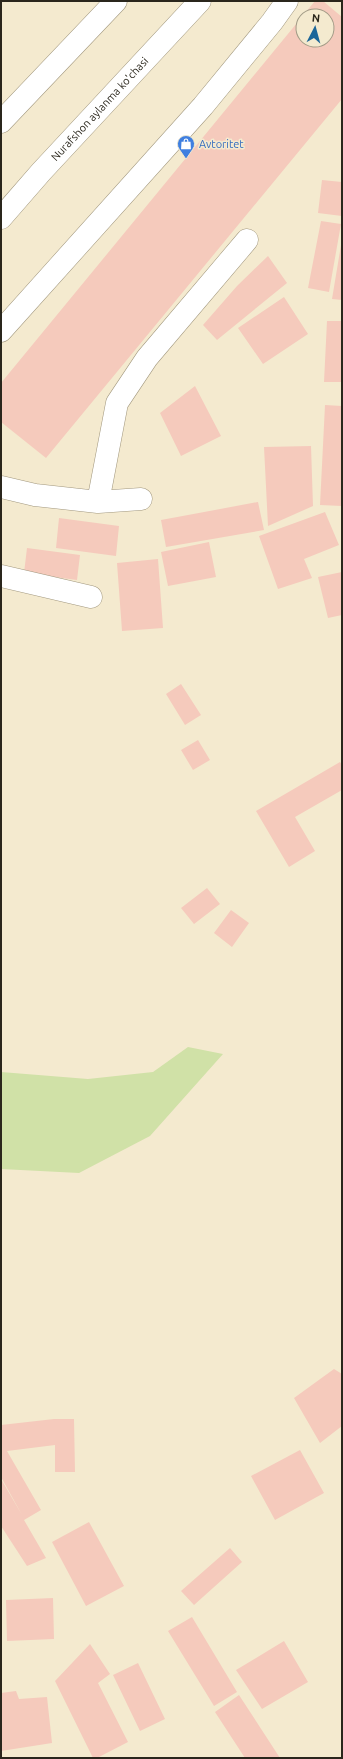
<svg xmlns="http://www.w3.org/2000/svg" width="343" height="1759" font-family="Ubuntu,sans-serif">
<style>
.green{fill:#d0e1a7}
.building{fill:#f5cabc;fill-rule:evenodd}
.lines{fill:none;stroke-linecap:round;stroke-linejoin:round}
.minor-casing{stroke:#a2987f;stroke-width:23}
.major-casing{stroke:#a2987f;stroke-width:23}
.minor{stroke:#fff;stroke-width:22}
.major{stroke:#fff;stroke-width:22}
.labels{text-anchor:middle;stroke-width:3;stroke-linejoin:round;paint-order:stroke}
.street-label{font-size:11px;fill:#2a261c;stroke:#f4eacf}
.shop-label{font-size:11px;fill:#366cbe;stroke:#f4eacf;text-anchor:start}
</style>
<rect width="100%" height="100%" fill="#f4eacf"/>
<path class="green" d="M 188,1047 L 223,1054 L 150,1136 L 79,1173 L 1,1169 L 1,1072 L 88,1079 L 153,1072 Z"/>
<path class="building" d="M 315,1 L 323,1 L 342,17 L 342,99 L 46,458 L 1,422 L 1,383 ZM 303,16 L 327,16 L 327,40 L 303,40 Z
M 322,180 L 342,182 L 342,216 L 318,213 Z
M 321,221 L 341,224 L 329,292 L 308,288 Z
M 341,245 L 342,245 L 342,300 L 332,299 Z
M 268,256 L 287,283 L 217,340 L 203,325 L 237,286 Z
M 284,297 L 308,334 L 263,364 L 238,328 Z
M 327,321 L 342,321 L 342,382 L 324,382 Z
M 195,386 L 221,436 L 181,456 L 160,413 Z
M 325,405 L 342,406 L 342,506 L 320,505 Z
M 311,446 L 313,506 L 268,526 L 264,447 Z
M 258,502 L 264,530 L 166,547 L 161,520 Z
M 325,512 L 339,545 L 304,559 L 312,578 L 278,589 L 259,536 Z
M 59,518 L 119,526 L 116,556 L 56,548 Z
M 209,542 L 216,577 L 168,586 L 161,552 Z
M 27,548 L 80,555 L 77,580 L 24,573 Z
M 158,559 L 163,628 L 122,631 L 117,563 Z
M 342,572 L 342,615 L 328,618 L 318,577 Z
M 181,684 L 201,715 L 185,725 L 166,694 Z
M 198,740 L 210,760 L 193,770 L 181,750 Z
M 340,762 L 342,765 L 342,790 L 295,817 L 315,851 L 289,867 L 256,811 Z
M 207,888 L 220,904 L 194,924 L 181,908 Z
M 231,910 L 249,923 L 232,947 L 214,933 Z
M 334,1369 L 342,1374 L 342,1426 L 320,1443 L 294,1398 Z
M 54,1419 L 74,1419 L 75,1472 L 55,1472 L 55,1445 L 7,1451 L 41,1510 L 24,1520 L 46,1558 L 27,1566 L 1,1526 L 1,1479 L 22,1515 L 1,1477 L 1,1425 Z
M 300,1450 L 324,1493 L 275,1520 L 251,1476 Z
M 89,1522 L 124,1586 L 86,1606 L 52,1542 Z
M 230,1548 L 242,1562 L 194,1605 L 181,1591 Z
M 53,1598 L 54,1639 L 7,1641 L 6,1600 Z
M 192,1617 L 237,1692 L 214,1706 L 168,1631 Z
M 284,1641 L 308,1682 L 262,1709 L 236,1670 Z
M 90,1644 L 110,1674 L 98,1683 L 128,1742 L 97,1758 L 93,1758 L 55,1681 Z
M 138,1663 L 165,1719 L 140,1731 L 113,1675 Z
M 16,1691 L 19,1699 L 47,1697 L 52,1743 L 1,1751 L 1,1693 Z
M 239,1695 L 280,1758 L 245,1758 L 215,1712 Z"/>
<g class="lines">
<defs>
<path id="minor" d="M 1,331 L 203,106 L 272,22 L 287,1
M 1,487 L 35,495 L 98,502 L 141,499
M 98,502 L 117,403 L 147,358 L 247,240
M 1,576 L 91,597"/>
<g id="major">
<path d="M 1,122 L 116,1"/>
<path id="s1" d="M 1,218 L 41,172 L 200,1"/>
</g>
</defs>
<use href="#minor" class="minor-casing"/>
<use href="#major" class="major-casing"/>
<use href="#minor" class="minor"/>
<use href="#major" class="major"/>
</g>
<defs>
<symbol id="shop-pin" viewBox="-11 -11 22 30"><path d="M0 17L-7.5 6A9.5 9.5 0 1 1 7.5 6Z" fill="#3f7fe0" stroke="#f4eacf"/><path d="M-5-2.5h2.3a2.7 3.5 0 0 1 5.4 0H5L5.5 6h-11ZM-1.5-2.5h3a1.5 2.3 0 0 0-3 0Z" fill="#fff"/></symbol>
</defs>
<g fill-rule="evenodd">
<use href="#shop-pin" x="176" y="134" width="20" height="27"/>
</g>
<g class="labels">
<g class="street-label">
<text dy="4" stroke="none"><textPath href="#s1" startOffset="147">Nurafshon aylanma ko'chasi</textPath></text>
</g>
<g class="shop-label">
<text x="199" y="148">Avtoritet</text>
</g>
</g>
<rect width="343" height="1759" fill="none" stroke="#2a261c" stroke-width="4"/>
<g transform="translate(315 28) rotate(6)"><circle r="19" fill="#f4eacf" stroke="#a39c87"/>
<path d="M0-3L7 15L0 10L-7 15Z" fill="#1c6699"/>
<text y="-6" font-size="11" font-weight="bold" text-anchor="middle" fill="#2a261c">N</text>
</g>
</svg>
